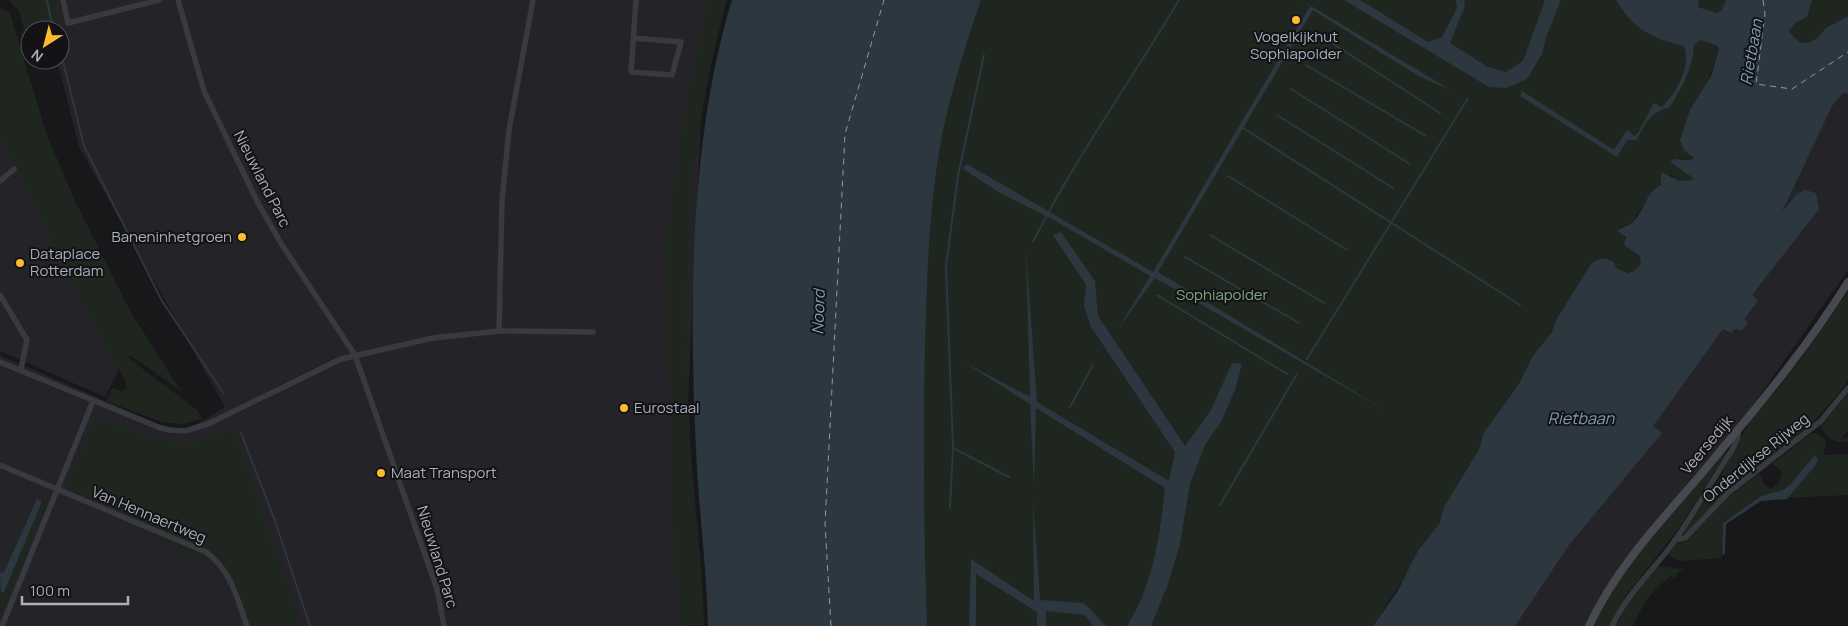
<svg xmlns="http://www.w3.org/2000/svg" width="1848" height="626" font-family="Manrope,sans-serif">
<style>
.built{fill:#242428}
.green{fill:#1e261f}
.water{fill:#2d3740}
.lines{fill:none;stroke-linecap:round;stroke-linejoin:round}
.stream{stroke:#2d3740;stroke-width:2}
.ferry{stroke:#7f9cb7;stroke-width:1;stroke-dasharray:6 5;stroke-linecap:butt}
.minor{stroke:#393a40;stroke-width:5.5}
.secondary{stroke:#474950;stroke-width:8}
.poi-dot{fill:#fcba2f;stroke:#131316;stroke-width:2}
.labels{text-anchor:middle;stroke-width:4;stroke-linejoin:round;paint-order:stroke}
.poi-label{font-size:15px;fill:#aaafbb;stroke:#131316;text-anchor:start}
.street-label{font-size:15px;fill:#aaafbb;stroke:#131316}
.park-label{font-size:15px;fill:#80a783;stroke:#131316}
.water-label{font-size:16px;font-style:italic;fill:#7f9cb7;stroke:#131316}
</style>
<rect width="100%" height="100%" fill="#18181b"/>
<path class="built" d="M 43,0 L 724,0 L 703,75 L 688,400 L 690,626 L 0,626 L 0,355 L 181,434 L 225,407 L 79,147 L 57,60 L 60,60 L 60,30 L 50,30 Z
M 1848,60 L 1848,270 L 1597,626 L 1509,626 Z
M 0,102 L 130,347 L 105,397 L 0,351 Z"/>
<path class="green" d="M 9,0 L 54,0 L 59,30 L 30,30 L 30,37 L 26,37 L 20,13 Z
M 709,0 L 727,0 C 687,140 682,290 690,434 C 693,498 703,562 704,626 L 681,625 L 674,556 L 670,465 L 666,238 L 688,91 Z
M 981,0 L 1726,0 L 1721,11 L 1719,49 L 1684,150 L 1694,158 L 1690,160 L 1681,158 L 1671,162 L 1693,178 L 1693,181 L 1680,181 L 1670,175 L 1661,177 L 1662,185 L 1655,188 L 1631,224 L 1621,227 L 1617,231 C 1626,238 1642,251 1641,264 L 1634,271 L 1627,273 L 1616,268 L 1573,295 L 1556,320 L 1552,332 L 1532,357 L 1519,384 L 1490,423 L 1482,437 L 1479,449 L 1444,507 L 1439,524 L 1373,626 L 927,626 C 924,533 923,439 925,346 C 927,275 929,201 943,131 C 953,86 966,43 981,0 Z
M 1812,0 L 1848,0 L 1848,16 L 1826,28 L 1816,39 L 1808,43 L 1799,42 L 1789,33 L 1795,23 L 1809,11 Z
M 0,9 L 8,11 L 11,17 L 47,135 L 76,203 L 130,311 L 181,391 L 130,355 L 128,358 L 196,409 L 202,419 L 183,424 L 162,422 L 106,401 L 112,388 L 121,391 L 127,389 L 124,378 L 89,316 L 0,135 Z
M 1848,292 L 1848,380 L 1844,386 C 1802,445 1734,475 1689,531 L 1683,534 L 1717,482 L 1753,415 L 1774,393 L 1800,360 Z
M 1848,393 L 1848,430 L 1842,438 L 1848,438 L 1847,442 C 1836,443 1825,438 1821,426 Z
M 95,417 C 119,425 165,445 189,443 C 204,441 219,433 233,427 L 301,626 L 251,626 L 238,590 L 219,569 L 169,545 L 117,509 L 71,490 L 68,482 Z
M 1812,433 L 1816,433 L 1826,440 L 1824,455 L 1848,454 L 1848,495 L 1788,498 L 1791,484 L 1783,490 L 1761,496 L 1723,523 L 1721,554 L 1723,558 L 1679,561 L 1669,555 L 1670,550 L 1677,543 L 1686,542 L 1724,500 L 1760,473 L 1764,484 L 1771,489 L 1779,483 L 1782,471 L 1772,464 Z
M 1724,452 L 1726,453 L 1682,524 L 1625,597 L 1609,626 L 1594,626 C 1624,560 1679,508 1724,452 Z
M 49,499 L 4,608 L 0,613 L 0,592 L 4,592 L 41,501 Z
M 1661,566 L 1685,570 L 1678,572 L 1675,578 L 1671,576 C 1652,590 1643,604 1633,626 L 1616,626 L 1629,600 L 1657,567 Z"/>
<path class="water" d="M 732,0 L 981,0 C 966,43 953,86 943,131 C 929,202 927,277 925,350 C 923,442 924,534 927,626 L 708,626 C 707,573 700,521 697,468 C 689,318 688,144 732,0 Z
M 1301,0 L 1451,90 L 1418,76 L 1313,10 L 1158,272 L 1388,412 L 1155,278 L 1118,329 L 1150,276 L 1052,219 L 998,192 L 962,168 L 967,164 L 1153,272 L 1310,6 Z
M 1344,0 L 1360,0 L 1428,42 L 1442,37 L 1457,8 L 1456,0 L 1464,0 L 1465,6 L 1450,43 L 1488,67 L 1506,72 L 1523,61 L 1545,0 L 1561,0 L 1546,37 L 1542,54 L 1527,79 L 1506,88 L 1489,87 Z
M 1616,0 L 1699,0 L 1698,7 L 1716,13 L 1721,11 L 1726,0 L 1812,0 L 1807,17 L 1795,23 L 1789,32 L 1799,42 L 1808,43 L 1816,39 L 1826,28 L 1848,16 L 1848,94 L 1843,93 L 1832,106 L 1782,212 L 1797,194 L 1805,190 L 1816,193 L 1819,209 L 1752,295 L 1758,301 L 1744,319 L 1748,323 L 1742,330 L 1734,329 L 1732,333 L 1723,329 L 1653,426 L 1662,433 L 1569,545 L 1515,626 L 1373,626 L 1397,592 L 1418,551 L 1439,524 L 1444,507 L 1479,449 L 1484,432 L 1519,384 L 1532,357 L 1552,332 L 1556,320 L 1591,264 C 1599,257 1605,257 1614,262 L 1616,268 L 1627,273 L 1634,271 L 1641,264 L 1640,256 L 1624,245 L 1626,237 L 1617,231 C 1622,226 1628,227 1633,222 C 1645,210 1645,193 1661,185 L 1661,172 L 1680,181 L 1693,180 L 1693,178 L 1670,162 L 1674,159 L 1690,160 L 1694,158 L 1684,150 L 1680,140 L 1690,110 L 1711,76 L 1719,49 L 1718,46 L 1701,40 L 1694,45 C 1693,68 1682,87 1670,107 C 1650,113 1646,121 1637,140 L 1627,140 L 1617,157 L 1520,96 L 1522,91 L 1614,150 L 1627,130 L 1634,136 L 1638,133 L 1654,103 L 1662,107 C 1676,93 1692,66 1684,46 C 1650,37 1635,31 1616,0 Z
M 1061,232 L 1095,281 L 1098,316 L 1185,446 L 1211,410 L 1232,363 L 1242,364 L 1235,390 L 1221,422 L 1206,443 L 1190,484 L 1180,544 L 1168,584 L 1151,626 L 1127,626 C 1153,585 1160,536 1165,488 L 1036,408 L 1034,487 L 1030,404 L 962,361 L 1030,397 L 1026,250 L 1037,402 L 1169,481 L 1175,452 L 1091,327 L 1084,306 L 1086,285 L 1053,235 Z
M 1815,455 L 1818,459 L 1814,467 L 1787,499 L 1761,501 L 1726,524 L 1725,554 L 1722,555 L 1723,523 L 1761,496 L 1783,490 L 1791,484 Z
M 37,499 L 41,501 L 41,504 L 4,592 L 1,593 L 0,573 L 4,572 Z
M 1033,500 L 1040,600 L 1084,603 L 1106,626 L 1093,626 L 1085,615 L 1046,611 L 1046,626 L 1037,626 L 1037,612 L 976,574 L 976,626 L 969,626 L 971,559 L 1034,601 Z"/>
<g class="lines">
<path class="stream" d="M 47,0 L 53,30
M 1321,36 L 1440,113
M 60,49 L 84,146 L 162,301 L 224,394
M 1306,65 L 1426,136
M 1291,89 L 1410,164
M 1277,115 L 1393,188
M 1243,128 L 1520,305
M 1228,176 L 1347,250
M 1210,235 L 1324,303
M 1033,242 C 1075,158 1131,81 1179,0
M 1185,257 L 1299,323
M 1157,295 L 1287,374
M 1307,359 L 1468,98
M 1070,407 L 1093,365
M 241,433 L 274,518 L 310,626
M 953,448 L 1009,477
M 1220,505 L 1297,374
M 950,508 L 953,447 L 946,266 L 958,176 L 984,55"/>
<path class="ferry" d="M 1763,0 L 1765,14 L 1756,84 L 1792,89 L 1848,52
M 831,626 L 825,524 L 845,134 L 884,0"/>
<path class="minor" d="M 63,0 L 68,23 L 159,0
M 178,0 L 204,91 L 258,203 L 282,245 L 355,355 L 437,589 L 444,626
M 633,38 L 681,42 L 672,75 L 631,72 L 636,0
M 0,181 L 14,169
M 0,295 L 27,340 L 21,369
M 499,331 L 593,332
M 0,362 L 158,427 L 169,430 L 185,431 L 208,424 L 341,359 L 433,338 L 499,331 L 502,201 L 509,130 L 533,0
M 0,465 L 206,552 C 231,570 237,598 247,626
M 1675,540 L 1685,538 L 1728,493 L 1821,421 L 1848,388
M 2,626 L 93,401
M 1612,626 C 1628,592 1655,569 1676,539 C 1696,510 1713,479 1732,450 L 1738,437 L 1738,429"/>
<path class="secondary" d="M 1589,626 C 1615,570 1657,525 1697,479 C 1750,415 1804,353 1848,282"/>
</g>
<g class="poi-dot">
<circle cx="1296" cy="20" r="5"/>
<circle cx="242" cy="237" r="5"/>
<circle cx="20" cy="263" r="5"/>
<circle cx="624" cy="408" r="5"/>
<circle cx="381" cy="473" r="5"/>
</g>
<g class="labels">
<g class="poi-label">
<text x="1296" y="42" text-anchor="middle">Vogelkijkhut<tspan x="1296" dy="17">Sophiapolder</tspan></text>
<text x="232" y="242" text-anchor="end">Baneninhetgroen</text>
<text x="30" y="259">Dataplace<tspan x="30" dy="17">Rotterdam</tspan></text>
<text x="634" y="413">Eurostaal</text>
<text x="391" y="478">Maat Transport</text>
</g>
<g class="street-label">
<text transform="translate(262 179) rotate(63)" y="5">Nieuwland Parc</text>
<text transform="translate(1707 445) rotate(-50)" y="5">Veersedijk</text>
<text transform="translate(1756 458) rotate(-39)" y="5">Onderdijkse Rijweg</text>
<text transform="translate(149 515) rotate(23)" y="5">Van Hennaertweg</text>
<text transform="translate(437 557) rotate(73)" y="5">Nieuwland Parc</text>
</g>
<g class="park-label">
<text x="1222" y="300">Sophiapolder</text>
</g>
<g class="water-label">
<text transform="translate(1751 52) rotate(-80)" y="6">Rietbaan</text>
<text transform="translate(818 312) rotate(-88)" y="6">Noord</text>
<text x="1581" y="424">Rietbaan</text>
</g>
</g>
<g transform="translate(45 45) rotate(216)"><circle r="24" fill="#131316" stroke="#4f5158"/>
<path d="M0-4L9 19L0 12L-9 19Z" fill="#fcba2f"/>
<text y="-8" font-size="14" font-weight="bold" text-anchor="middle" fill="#aaafbb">N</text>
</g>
<path d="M22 596v8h106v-8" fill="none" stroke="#aaafbb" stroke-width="2.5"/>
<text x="30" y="596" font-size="15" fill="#aaafbb" stroke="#131316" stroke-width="4" paint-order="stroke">100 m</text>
</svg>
